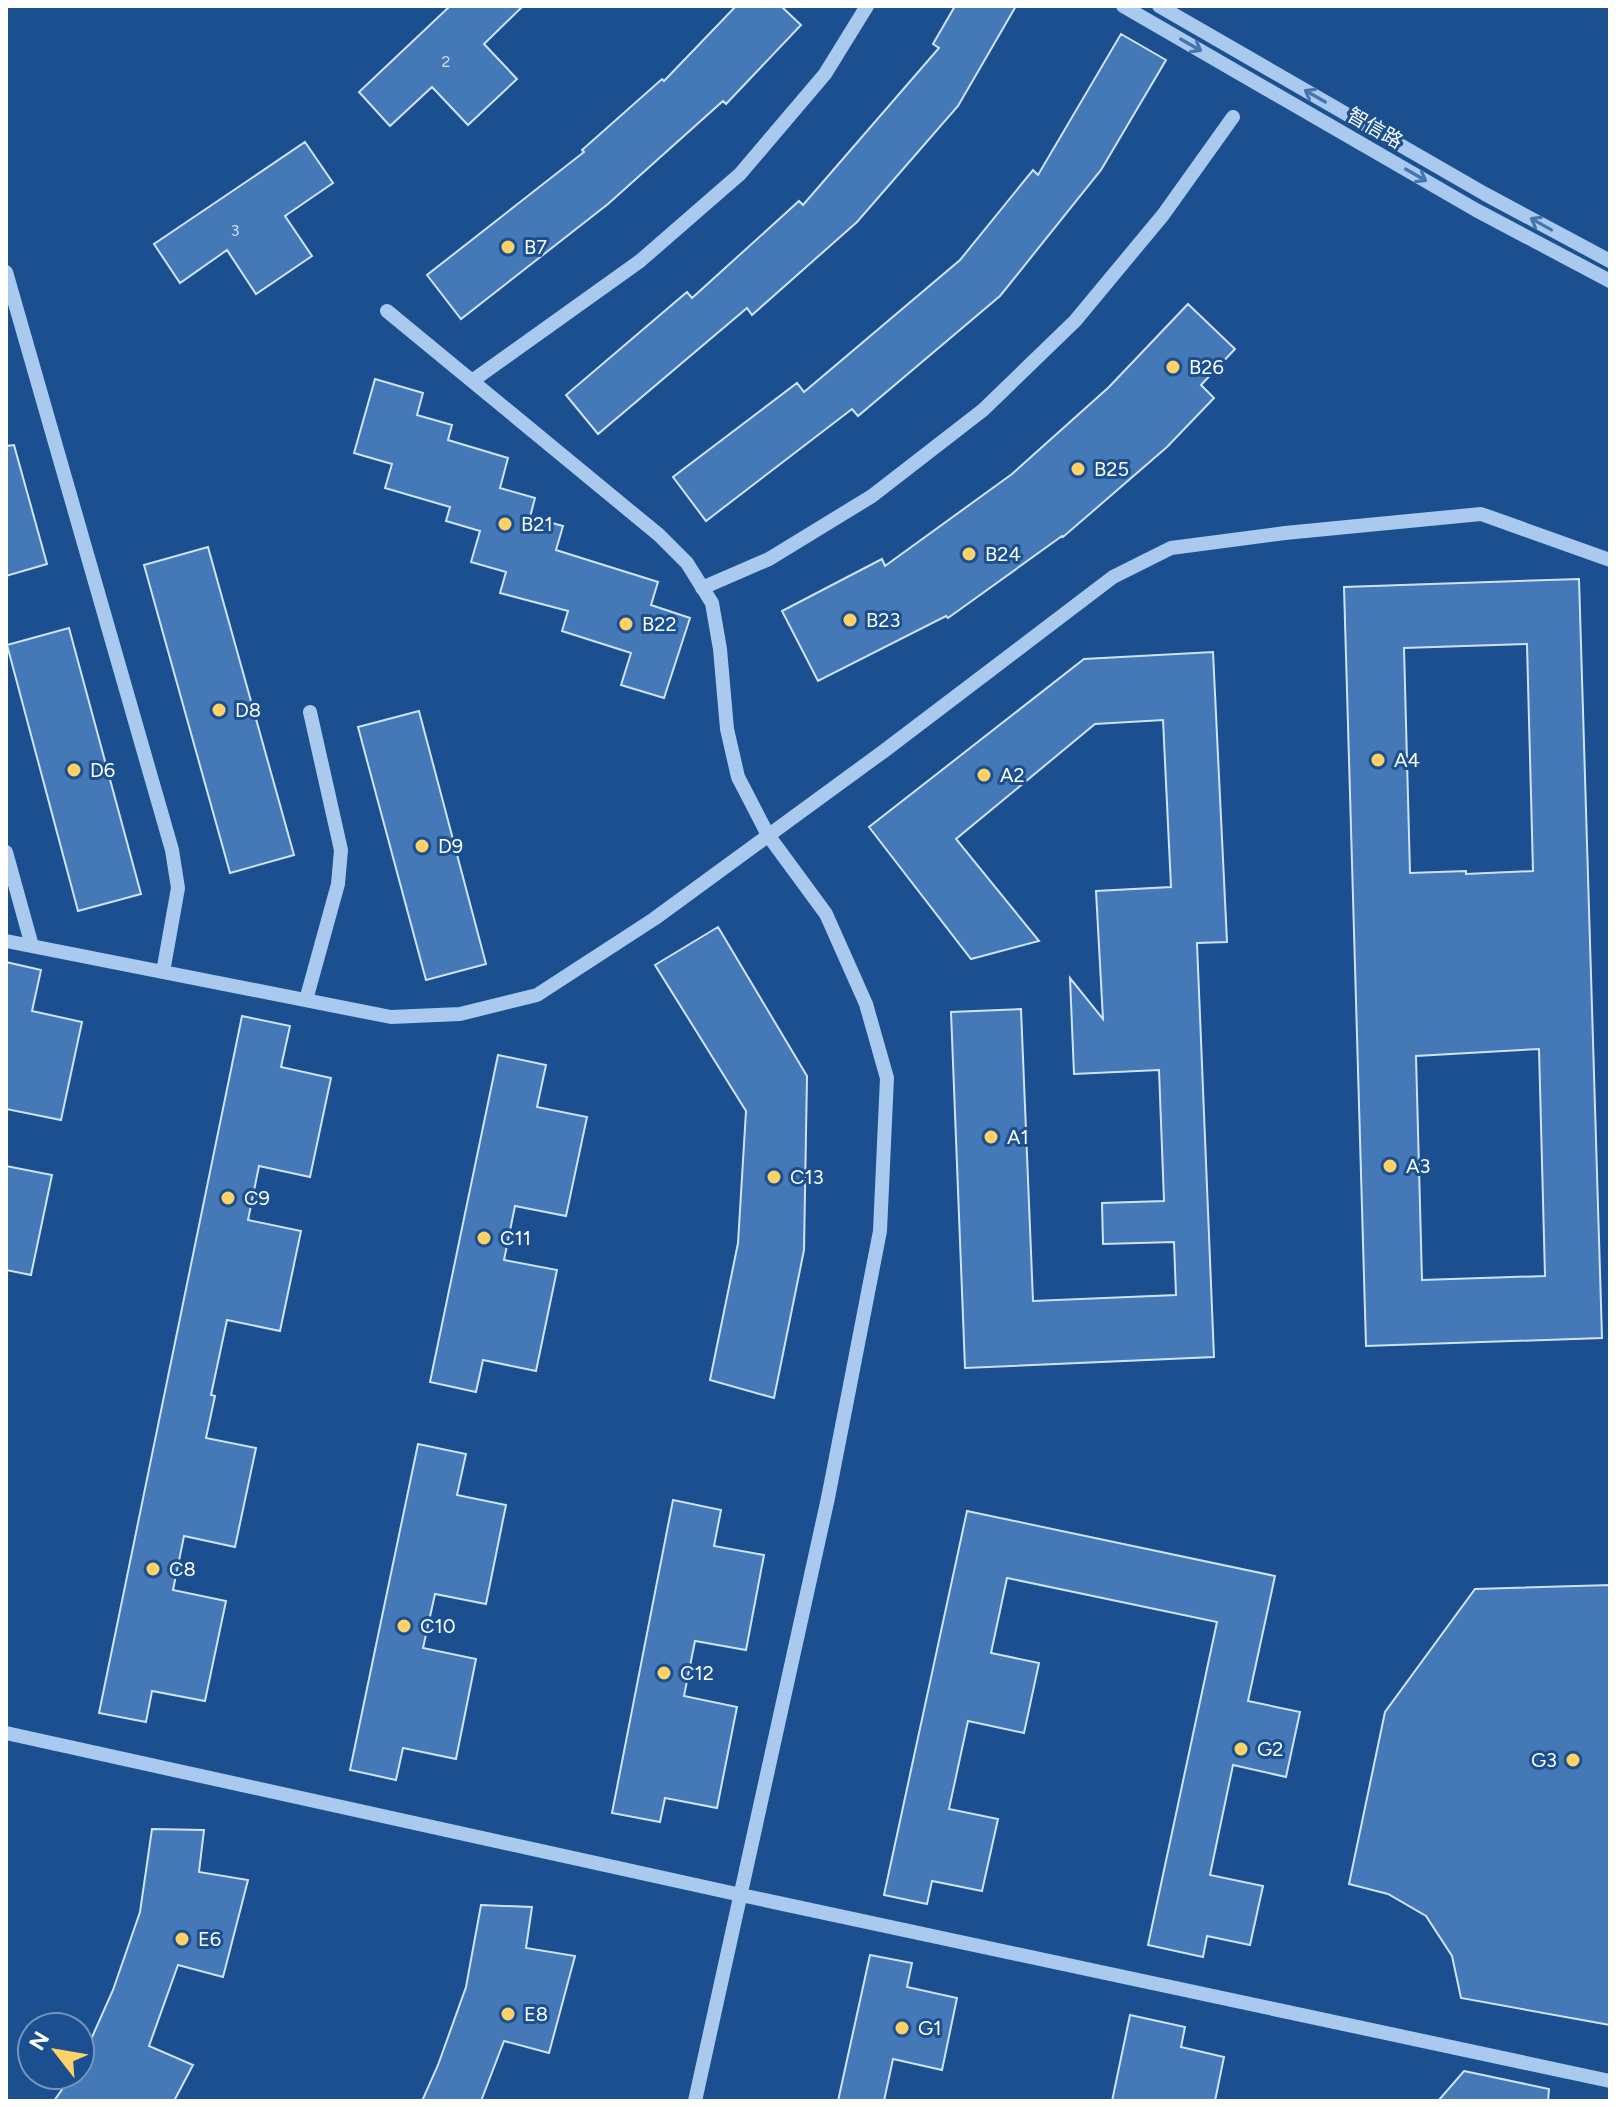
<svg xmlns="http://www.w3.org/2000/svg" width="1616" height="2107" font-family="Figtree,'Noto Sans SC',sans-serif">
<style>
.building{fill:#4478b7;stroke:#cfe3fa;stroke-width:2;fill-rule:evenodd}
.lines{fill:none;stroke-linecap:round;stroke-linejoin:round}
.minor{stroke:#a9c9ee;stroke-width:14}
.oneway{stroke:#4674ac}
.poi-dot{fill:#ffd166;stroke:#1b4f8f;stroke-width:3}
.labels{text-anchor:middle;stroke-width:6;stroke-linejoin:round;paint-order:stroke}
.number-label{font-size:16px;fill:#d0dded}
.street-label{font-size:20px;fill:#fff;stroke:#1b4f8f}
.poi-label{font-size:20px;fill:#fff;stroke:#1b4f8f;text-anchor:start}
</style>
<rect width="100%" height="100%" fill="#1b4f8f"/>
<path class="building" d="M 450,6 L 523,6 L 484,44 L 517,79 L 468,125 L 432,87 L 390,126 L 359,92 Z
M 736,6 L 781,6 L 801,25 L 726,104 L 723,101 L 608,204 L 461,319 L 427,275 L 584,152 L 582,150 L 662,79 L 664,81 Z
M 955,6 L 1016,6 L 958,106 L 857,222 L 752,315 L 747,308 L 598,434 L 566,395 L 687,292 L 692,298 L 799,201 L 803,205 L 939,48 L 933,44 Z
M 1121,34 L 1166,60 L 1101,170 L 1000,296 L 858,416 L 852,409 L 706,521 L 673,477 L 797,383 L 804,392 L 960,260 L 1033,170 L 1038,175 Z
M 305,142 L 333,183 L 285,216 L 312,256 L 256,294 L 227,250 L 180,283 L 154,244 Z
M 1188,304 L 1235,349 L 1201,385 L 1214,398 L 1167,447 L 1063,537 L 1062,536 L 948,618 L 946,616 L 818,681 L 782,611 L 882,559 L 885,566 L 1012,474 L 1109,387 Z
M 375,379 L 423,393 L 417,415 L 452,425 L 448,440 L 508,458 L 500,488 L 535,498 L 530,517 L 563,526 L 556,550 L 658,582 L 651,605 L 690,618 L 664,698 L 621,685 L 631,653 L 562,631 L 568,611 L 500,593 L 506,572 L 471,562 L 480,531 L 446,521 L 450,507 L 385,488 L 392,464 L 354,453 Z
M 14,445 L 47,564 L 6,576 L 6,446 Z
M 208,547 L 294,855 L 230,873 L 144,565 Z
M 1579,579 L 1602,1338 L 1366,1346 L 1344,587 ZM 1527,644 L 1533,871 L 1466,874 L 1466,871 L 1410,873 L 1404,648 ZM 1539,1049 L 1545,1276 L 1422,1280 L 1416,1056 Z
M 69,628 L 141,894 L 78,911 L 7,645 Z
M 1213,652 L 1227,942 L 1197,943 L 1214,1357 L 965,1368 L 951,1012 L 1021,1009 L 1033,1301 L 1176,1295 L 1174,1242 L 1103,1244 L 1102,1203 L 1164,1201 L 1159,1070 L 1074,1074 L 1070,978 L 1103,1019 L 1096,891 L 1171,887 L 1163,720 L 1095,724 L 956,839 L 1039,941 L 971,959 L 869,827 L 1084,659 Z
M 419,711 L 486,964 L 426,980 L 358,727 Z
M 718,927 L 807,1076 L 804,1250 L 774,1398 L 710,1380 L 738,1243 L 746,1111 L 655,965 Z
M 6,962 L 41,970 L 32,1011 L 82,1022 L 61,1120 L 6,1109 Z
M 242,1016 L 290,1026 L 281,1067 L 331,1078 L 310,1177 L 259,1166 L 248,1220 L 301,1231 L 280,1331 L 227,1320 L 211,1395 L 215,1396 L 206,1438 L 256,1448 L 235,1547 L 184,1536 L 173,1590 L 226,1601 L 205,1701 L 152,1691 L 146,1722 L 99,1713 Z
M 498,1055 L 546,1065 L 537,1107 L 587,1117 L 566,1216 L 515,1206 L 504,1260 L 557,1270 L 536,1371 L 483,1360 L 476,1392 L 430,1382 Z
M 6,1166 L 52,1175 L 31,1275 L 6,1270 Z
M 418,1444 L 466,1454 L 457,1495 L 506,1505 L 486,1604 L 435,1594 L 423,1648 L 476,1659 L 456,1759 L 403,1748 L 396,1780 L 350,1770 Z
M 673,1500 L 721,1510 L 714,1546 L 764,1555 L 746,1650 L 695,1641 L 684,1696 L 737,1707 L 717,1808 L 665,1798 L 660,1822 L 612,1813 Z
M 967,1511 L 1275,1576 L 1248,1701 L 1300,1712 L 1286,1777 L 1233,1765 L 1210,1875 L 1263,1886 L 1250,1945 L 1207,1936 L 1203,1957 L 1148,1945 L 1217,1622 L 1007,1578 L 991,1653 L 1039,1663 L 1024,1733 L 968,1721 L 949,1809 L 998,1819 L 982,1891 L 932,1881 L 927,1904 L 884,1895 Z
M 1610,1585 L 1610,2025 L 1461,1998 L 1452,1956 L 1426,1916 L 1388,1894 L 1349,1884 L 1385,1712 L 1475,1589 Z
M 152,1829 L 204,1830 L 199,1872 L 248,1880 L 223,1977 L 178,1965 L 149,2046 L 193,2065 L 174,2101 L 54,2101 L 72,2075 L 80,2075 L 80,2064 L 113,1990 L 140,1912 Z
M 481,1905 L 532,1907 L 526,1948 L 575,1956 L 549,2053 L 504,2041 L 481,2101 L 422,2101 L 438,2065 L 466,1987 Z
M 870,1955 L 912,1963 L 907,1987 L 957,1998 L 942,2070 L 893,2059 L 884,2101 L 838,2101 Z
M 1130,2015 L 1185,2027 L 1181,2047 L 1224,2057 L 1215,2101 L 1112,2101 Z
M 1464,2071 L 1549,2089 L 1548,2101 L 1438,2101 Z"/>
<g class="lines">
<path class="minor" d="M 1123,6 L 1476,210 L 1610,281
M 1159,6 L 1485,194 L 1610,261
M 6,272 L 172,850 L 178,888 L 163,972
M 387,311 L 659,535 L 687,563 L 712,603 L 720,649 L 727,729 L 738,777 L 768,835 L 826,914 L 866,1004 L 887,1078 L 880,1231 L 828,1498 L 695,2101
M 472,381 L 640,261 L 740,174 L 825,74 L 867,6
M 702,588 L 769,559 L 872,496 L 983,410 L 1075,321 L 1163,215 L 1233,117
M 6,852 L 32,946
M 6,941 L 391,1017 L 460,1014 L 537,995 L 654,919 L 884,751 L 1113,577 L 1171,548 L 1285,533 L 1481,514 L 1610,560
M 306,1000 L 338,884 L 341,850 L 310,712
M 6,1733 L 741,1895 L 1610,2081"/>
</g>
<defs><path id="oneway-shaft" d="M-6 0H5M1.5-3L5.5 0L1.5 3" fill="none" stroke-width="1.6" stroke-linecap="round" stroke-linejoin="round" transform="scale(2)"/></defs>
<g class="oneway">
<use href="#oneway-shaft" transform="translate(1191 45) rotate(30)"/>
<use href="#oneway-shaft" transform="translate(1315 96) rotate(-150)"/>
<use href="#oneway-shaft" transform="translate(1416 175) rotate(30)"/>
<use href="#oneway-shaft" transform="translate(1541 224) rotate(-151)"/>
</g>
<g class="poi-dot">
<circle cx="508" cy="247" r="8"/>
<circle cx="1173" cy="367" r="8"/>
<circle cx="1078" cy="469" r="8"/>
<circle cx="505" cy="524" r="8"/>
<circle cx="969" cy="554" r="8"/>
<circle cx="850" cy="620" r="8"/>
<circle cx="626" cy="624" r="8"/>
<circle cx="219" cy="710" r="8"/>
<circle cx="1378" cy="760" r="8"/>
<circle cx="74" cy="770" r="8"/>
<circle cx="984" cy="775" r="8"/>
<circle cx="422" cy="846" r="8"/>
<circle cx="991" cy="1137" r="8"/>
<circle cx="1390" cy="1166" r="8"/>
<circle cx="774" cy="1177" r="8"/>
<circle cx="228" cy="1198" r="8"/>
<circle cx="484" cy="1238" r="8"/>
<circle cx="153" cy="1569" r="8"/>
<circle cx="404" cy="1626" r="8"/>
<circle cx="664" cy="1673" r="8"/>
<circle cx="1241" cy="1749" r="8"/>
<circle cx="1573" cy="1760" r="8"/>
<circle cx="182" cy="1939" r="8"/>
<circle cx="508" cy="2014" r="8"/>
<circle cx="902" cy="2028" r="8"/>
</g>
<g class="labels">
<g class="number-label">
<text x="446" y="67">2</text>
<text x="235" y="236">3</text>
</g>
<g class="street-label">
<text transform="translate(1375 128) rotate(30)" y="7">智信路</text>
</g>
<g class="poi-label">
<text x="524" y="254">B7</text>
<text x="1189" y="374">B26</text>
<text x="1094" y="476">B25</text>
<text x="521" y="531">B21</text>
<text x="985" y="561">B24</text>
<text x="866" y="627">B23</text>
<text x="642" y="631">B22</text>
<text x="235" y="717">D8</text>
<text x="1394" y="767">A4</text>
<text x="90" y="777">D6</text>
<text x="1000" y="782">A2</text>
<text x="438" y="853">D9</text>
<text x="1007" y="1144">A1</text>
<text x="1406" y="1173">A3</text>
<text x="790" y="1184">C13</text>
<text x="244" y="1205">C9</text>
<text x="500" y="1245">C11</text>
<text x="169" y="1576">C8</text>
<text x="420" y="1633">C10</text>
<text x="680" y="1680">C12</text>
<text x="1257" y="1756">G2</text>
<text x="1557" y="1767" text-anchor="end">G3</text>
<text x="198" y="1946">E6</text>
<text x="524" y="2021">E8</text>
<text x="918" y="2035">G1</text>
</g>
</g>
<rect width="1616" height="2107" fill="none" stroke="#ffffff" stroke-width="16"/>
<g transform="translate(56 2051) rotate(301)"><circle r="38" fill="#1b4f8f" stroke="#7695bc" stroke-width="2"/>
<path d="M0-6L14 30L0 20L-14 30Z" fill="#ffd166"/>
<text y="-12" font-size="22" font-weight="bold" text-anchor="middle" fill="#ffffff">N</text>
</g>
</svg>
